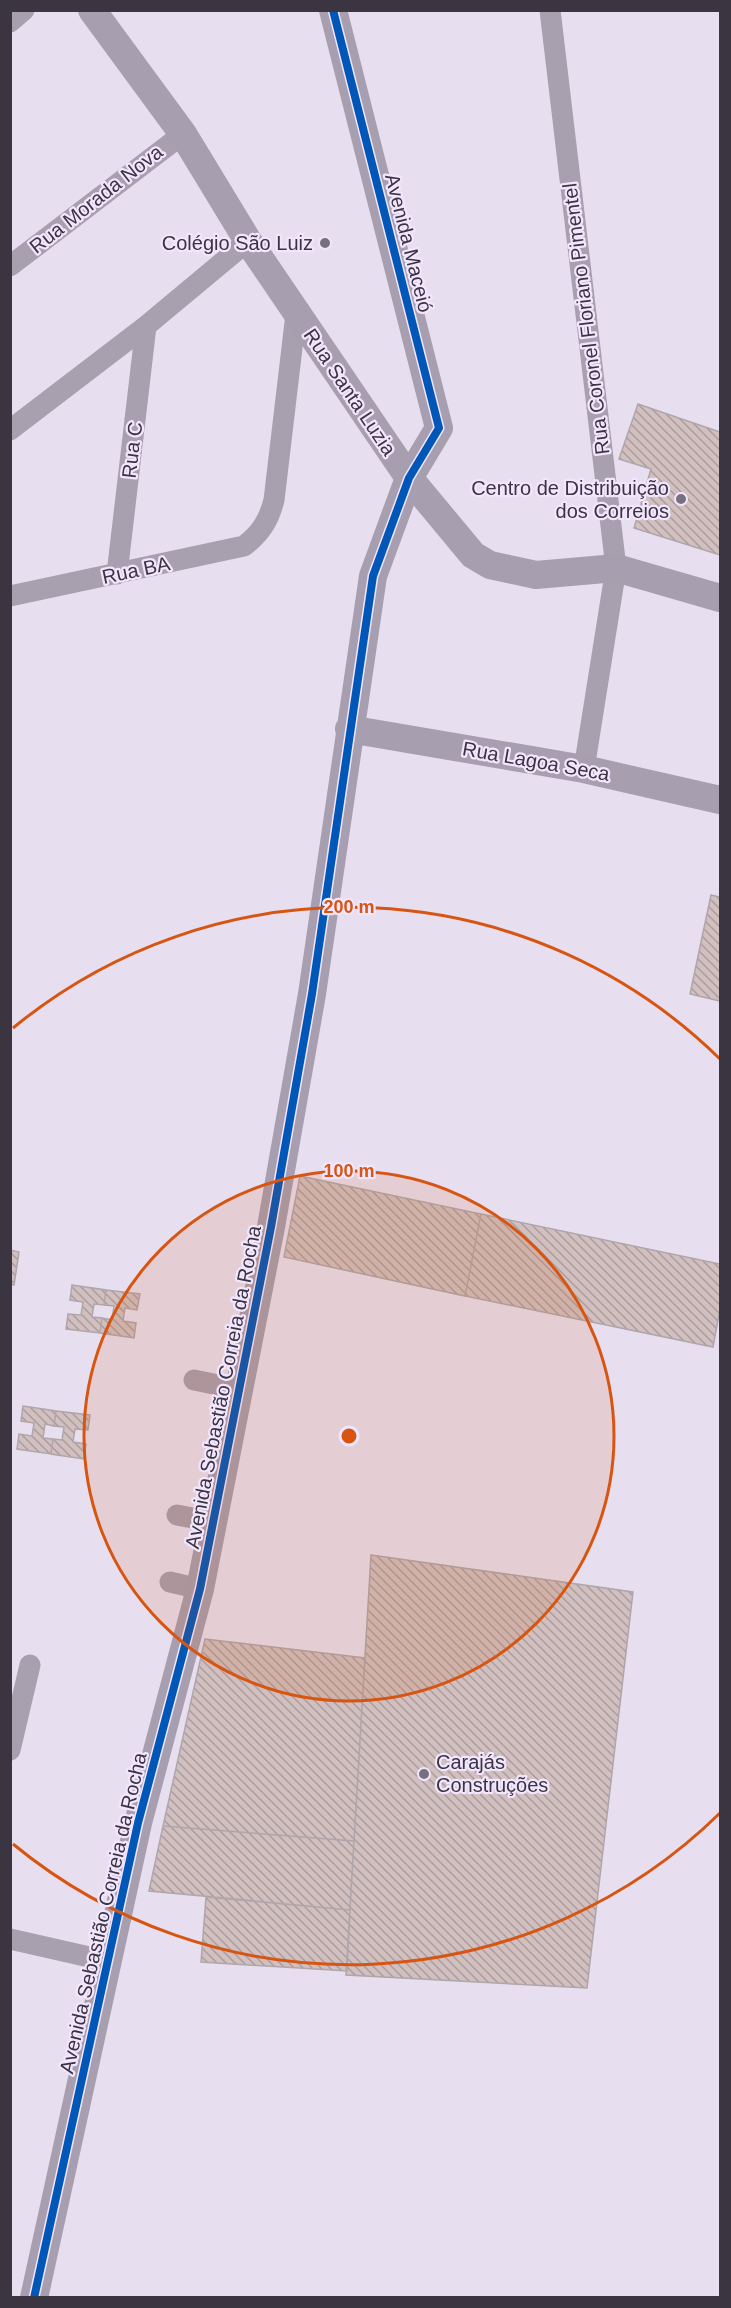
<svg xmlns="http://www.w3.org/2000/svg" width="731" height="2308" font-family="Arial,sans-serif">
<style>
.building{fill:url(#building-back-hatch);stroke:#afa6ab;stroke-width:1.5}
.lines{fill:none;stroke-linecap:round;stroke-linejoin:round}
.street{stroke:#a89faf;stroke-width:21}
.secondary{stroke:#a79eaf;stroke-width:28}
.cycleway-casing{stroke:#f2e6ff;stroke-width:11}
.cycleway{stroke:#0057b8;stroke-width:8}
.ring{fill:none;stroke:#d75511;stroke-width:3}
.poi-dot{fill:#77707e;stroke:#f2e6ff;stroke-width:2}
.labels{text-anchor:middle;stroke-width:4.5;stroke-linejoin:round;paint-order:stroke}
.street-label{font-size:20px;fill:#3b3541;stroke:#f2e6ff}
.poi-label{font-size:20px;fill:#3b3541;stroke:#f2e6ff;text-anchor:end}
.centre{fill:#d75511;stroke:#f2e6ff;stroke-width:3}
.ring-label{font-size:18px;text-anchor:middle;font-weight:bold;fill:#d75511;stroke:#f2e6ff;stroke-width:4.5;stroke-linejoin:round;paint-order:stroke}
</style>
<defs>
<pattern id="building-back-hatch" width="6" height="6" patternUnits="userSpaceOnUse" patternTransform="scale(1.5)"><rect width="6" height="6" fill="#d1c0bf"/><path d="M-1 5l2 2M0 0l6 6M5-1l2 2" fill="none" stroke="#ab9d9d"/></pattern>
</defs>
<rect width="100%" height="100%" fill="#e7dfef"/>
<path class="building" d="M 638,404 L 720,432 L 720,555 L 634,528 L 651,469 L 619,459 Z
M 711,895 L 720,897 L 720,1001 L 690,994 Z
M 300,1176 L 481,1214 L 465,1296 L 284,1257 Z
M 481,1214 L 720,1264 L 720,1309 L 713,1347 L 465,1296 Z
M 10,1250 L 19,1252 L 14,1285 L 10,1284 Z
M 72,1285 L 106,1290 L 104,1305 L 94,1304 L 92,1317 L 102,1318 L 100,1333 L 66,1329 L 68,1314 L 81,1315 L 83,1302 L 70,1300 Z
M 106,1290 L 140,1294 L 137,1310 L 125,1308 L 123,1321 L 136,1323 L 134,1338 L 100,1333 L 102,1318 L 112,1320 L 114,1306 L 104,1305 Z
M 23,1406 L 56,1411 L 54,1426 L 45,1424 L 43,1438 L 53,1439 L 51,1454 L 17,1449 L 19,1434 L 32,1436 L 34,1423 L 21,1421 Z
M 56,1411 L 90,1415 L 88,1430 L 75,1429 L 73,1442 L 86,1444 L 84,1459 L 51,1454 L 53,1439 L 62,1440 L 64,1427 L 54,1426 Z
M 371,1555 L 633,1592 L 587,1988 L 346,1975 Z
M 205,1639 L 365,1658 L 354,1841 L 163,1826 Z
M 163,1826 L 354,1841 L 350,1910 L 149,1891 Z
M 206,1897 L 350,1910 L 347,1971 L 201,1962 Z"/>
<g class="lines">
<path class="street" d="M 550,10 L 616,568 L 584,769
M 10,22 L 24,10
M 10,266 L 183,134
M 10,430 L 146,326 L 248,241
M 117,574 L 146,326
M 10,596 L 244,546 C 261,533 269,520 274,500 L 296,314
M 194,1380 L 238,1389
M 177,1515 L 213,1522
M 170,1582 L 200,1589
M 10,1750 L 30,1665
M 10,1939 L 107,1961"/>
<path class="secondary" d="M 92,10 L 183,134 L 248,241 L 409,478 L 473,555 L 490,565 L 536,575 L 616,568 L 720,598
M 349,729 L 584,769 L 720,800
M 34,2298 L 138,1823 L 200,1589 L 271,1227 L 312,994 L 373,576 L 409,478 L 439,428 L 333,10"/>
<defs>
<path id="cycleway" d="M 34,2298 L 138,1823 L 200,1589 L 271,1227 L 312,994 L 373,576 L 409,478 L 439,428 L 333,10"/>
</defs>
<use href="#cycleway" class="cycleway-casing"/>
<use href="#cycleway" class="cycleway"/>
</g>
<circle cx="349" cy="1436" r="265" fill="#d75511" fill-opacity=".12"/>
<g class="ring">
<circle cx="349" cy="1436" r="265"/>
<path d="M720 1813A529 529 0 0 1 13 1844M13 1028A529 529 0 0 1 720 1059"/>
</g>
<g class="poi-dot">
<circle cx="325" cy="243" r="6"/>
<circle cx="681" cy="499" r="6"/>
<circle cx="424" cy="1774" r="6"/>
</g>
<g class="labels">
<g class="street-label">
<text transform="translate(96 199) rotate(-38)" y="7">Rua Morada Nova</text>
<text transform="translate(409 243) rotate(76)" y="7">Avenida Maceió</text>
<text transform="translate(586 319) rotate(-97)" y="7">Rua Coronel Floriano Pimentel</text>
<text transform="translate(350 392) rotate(56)" y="7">Rua Santa Luzia</text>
<text transform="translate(132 450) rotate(-83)" y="7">Rua C</text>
<text transform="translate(136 570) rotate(-12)" y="7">Rua BA</text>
<text transform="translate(536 761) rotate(10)" y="7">Rua Lagoa Seca</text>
<text transform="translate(223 1387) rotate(-79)" y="7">Avenida Sebastião Correia da Rocha</text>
<text transform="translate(103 1913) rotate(-77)" y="7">Avenida Sebastião Correia da Rocha</text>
</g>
<g class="poi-label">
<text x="313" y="250">Colégio São Luiz</text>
<text x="669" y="495">Centro de Distribuição<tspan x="669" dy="23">dos Correios</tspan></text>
<text x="436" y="1769" text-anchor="start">Carajás<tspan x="436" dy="23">Construções</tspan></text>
</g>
</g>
<circle cx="349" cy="1436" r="9" class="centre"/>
<g class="ring-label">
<text x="349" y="913">200 m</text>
<text x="349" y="1177">100 m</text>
</g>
<rect width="731" height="2308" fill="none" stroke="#3b3541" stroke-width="24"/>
</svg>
